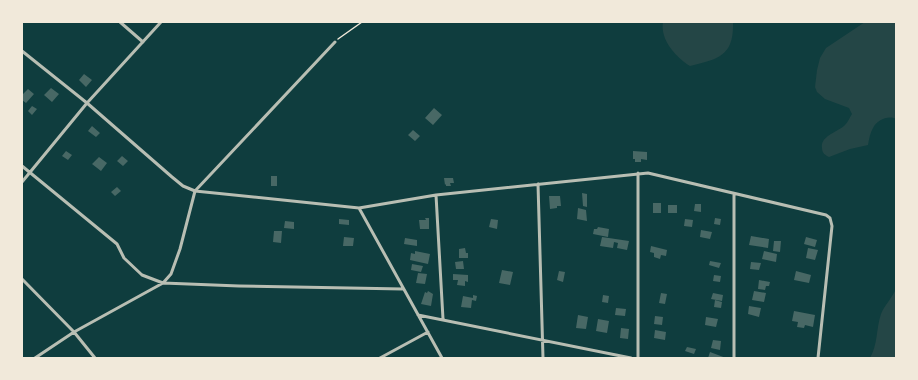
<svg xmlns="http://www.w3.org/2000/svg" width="918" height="380" font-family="Inter,sans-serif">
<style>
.green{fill:#244646}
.building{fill:#486865}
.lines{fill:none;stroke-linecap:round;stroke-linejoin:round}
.path{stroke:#f1e9da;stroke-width:1.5}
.minor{stroke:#b8beb3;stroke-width:3}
</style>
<rect width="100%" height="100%" fill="#0f3d3e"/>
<path class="green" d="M 663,22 L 733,22 C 734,56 719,59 690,66 C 676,57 660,40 663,22 Z
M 865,22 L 896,22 L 896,119 C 888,115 877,120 873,128 C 870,133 869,139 868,145 L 850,149 L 829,157 C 825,155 822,153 822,148 C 820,136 838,132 845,125 C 848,122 850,117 852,114 L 849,108 L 825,99 L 817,92 L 815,87 L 817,70 L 820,58 L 826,48 Z
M 896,289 L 896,358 L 870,358 C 878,344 876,329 881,314 C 884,306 892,298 896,289 Z"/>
<path class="building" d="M 84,74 L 92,80 L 86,87 L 79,80 Z
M 51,88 L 59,94 L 52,102 L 44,95 Z
M 28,89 L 34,94 L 26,103 L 22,100 L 22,95 Z
M 32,106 L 37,109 L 32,115 L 28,111 Z
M 434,108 L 442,115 L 433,125 L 425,118 Z
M 92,126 L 100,133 L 96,137 L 88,131 Z
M 413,130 L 420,136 L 415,141 L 408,135 Z
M 66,151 L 72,155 L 68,160 L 62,156 Z
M 633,151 L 647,152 L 647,160 L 641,159 L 641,162 L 635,162 L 635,159 L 633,159 Z
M 122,156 L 128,161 L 123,166 L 117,161 Z
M 99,157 L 107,163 L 101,171 L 92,164 Z
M 271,176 L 277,176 L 277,186 L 271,186 Z
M 444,178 L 453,178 L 454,183 L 450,183 L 451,186 L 446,186 L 446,184 L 445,185 Z
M 117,187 L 121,191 L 115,196 L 111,192 Z
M 582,193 L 587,194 L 587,207 L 583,206 Z
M 549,196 L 560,196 L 561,206 L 557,206 L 557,208 L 550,209 Z
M 653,203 L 661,203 L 661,213 L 653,213 Z
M 695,204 L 701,204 L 701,212 L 694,211 Z
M 668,205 L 677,205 L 677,213 L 668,213 Z
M 578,208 L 586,210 L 587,221 L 577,219 Z
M 425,218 L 429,218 L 429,229 L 420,229 L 419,220 L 426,220 Z
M 715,218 L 721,219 L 720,225 L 714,224 Z
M 339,219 L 349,220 L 349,225 L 339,224 Z
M 491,219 L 498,220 L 497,229 L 489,227 Z
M 685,219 L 693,220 L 692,227 L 684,226 Z
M 285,221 L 294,222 L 294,229 L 284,228 Z
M 598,227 L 609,229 L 608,237 L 593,234 L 594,229 L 597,229 Z
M 701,230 L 712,232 L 710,239 L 700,237 Z
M 274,231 L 282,231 L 281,243 L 273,242 Z
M 751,236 L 769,239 L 768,248 L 749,245 Z
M 344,237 L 354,238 L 353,246 L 343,246 Z
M 602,237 L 629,241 L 627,250 L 617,248 L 618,243 L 614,242 L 613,248 L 600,246 Z
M 806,237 L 817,240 L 815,247 L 804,244 Z
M 405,238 L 417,240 L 417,246 L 404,244 Z
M 774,241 L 781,241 L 780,252 L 773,251 Z
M 651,246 L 667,250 L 666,256 L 661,255 L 660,259 L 654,257 L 654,253 L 650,252 Z
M 465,248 L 466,253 L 468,253 L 468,258 L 459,258 L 459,249 Z
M 808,248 L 818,250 L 815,260 L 806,258 Z
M 415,251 L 430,254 L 428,264 L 410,260 L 411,253 L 415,254 Z
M 764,251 L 777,254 L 776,262 L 762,259 Z
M 463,261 L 464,269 L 456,269 L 455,262 Z
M 710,261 L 721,263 L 719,268 L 709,265 Z
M 751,262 L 761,263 L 759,270 L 750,269 Z
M 412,264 L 423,266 L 421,272 L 411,270 Z
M 502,270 L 513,272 L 510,285 L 499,283 Z
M 559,271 L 565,272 L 563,282 L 557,280 Z
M 796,271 L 811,275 L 809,283 L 794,280 Z
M 418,273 L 427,274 L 425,284 L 416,283 Z
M 453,274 L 468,275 L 468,282 L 465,281 L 465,286 L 457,285 L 458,280 L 453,280 Z
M 714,275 L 721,276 L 720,282 L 713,281 Z
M 759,280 L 770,282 L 769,286 L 766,286 L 765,290 L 758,289 Z
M 428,291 L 433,294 L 431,306 L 421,304 L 425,292 L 427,293 Z
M 754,291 L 766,293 L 764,302 L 752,300 Z
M 661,293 L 667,294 L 665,304 L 659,303 Z
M 713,293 L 723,295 L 722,301 L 711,299 Z
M 473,295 L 477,296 L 476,301 L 472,300 L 471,308 L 461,307 L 463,296 L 473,298 Z
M 603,295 L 609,296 L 608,303 L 602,302 Z
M 715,300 L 722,302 L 721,308 L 714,307 Z
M 749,306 L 761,308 L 759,317 L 748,314 Z
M 616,308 L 626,309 L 625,316 L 615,315 Z
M 794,311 L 815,315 L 813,327 L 805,325 L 804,328 L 797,327 L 798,322 L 792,321 Z
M 578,315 L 588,317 L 586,329 L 576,328 Z
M 655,316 L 663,317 L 662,325 L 654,324 Z
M 706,317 L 718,319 L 716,327 L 705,325 Z
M 598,319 L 609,321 L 607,333 L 596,331 Z
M 621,328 L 629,329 L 628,339 L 620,338 Z
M 655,330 L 666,332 L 665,340 L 654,338 Z
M 713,340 L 721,341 L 720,350 L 711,348 Z
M 687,347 L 696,349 L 694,354 L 685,351 Z
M 710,352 L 726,358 L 708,358 Z"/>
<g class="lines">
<path class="path" d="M 338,39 L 362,22"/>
<path class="minor" d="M 120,22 L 143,42
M 22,51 L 87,103 L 161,22
M 22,166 L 117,244 L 124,258 L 142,275 L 163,283 L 239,286 L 403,289
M 22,182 L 87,103 L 172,177 L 183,186 L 195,191 L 359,208 L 436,195 L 648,173 L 826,215 L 830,218 L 832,226 L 818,358
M 538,184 L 543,358
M 436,195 L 443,319
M 359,208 L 442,358
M 22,279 L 74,332 L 95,358
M 418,315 L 631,358
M 35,358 L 74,332 L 163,283 L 171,274 L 180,249 L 195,191 L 335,42
M 380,358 L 428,332
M 638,358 L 638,173
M 734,358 L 734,194"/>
</g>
<rect width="918" height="380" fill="none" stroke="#f1e9da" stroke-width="46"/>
</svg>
